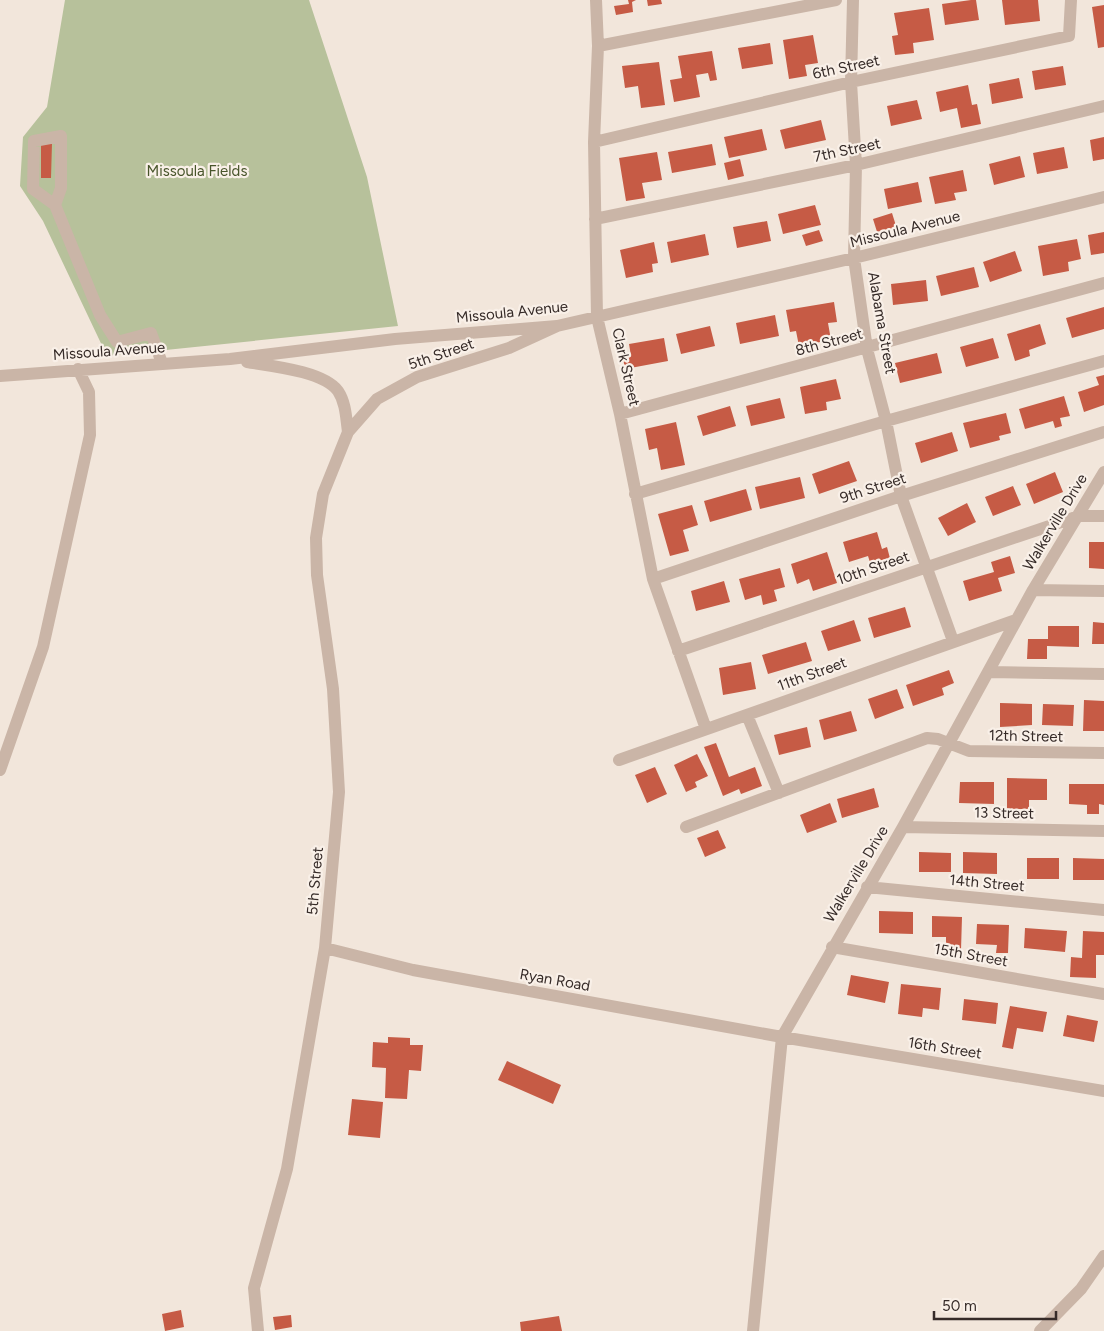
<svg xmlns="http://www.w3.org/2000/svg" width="1104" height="1331" font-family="Figtree,sans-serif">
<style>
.green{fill:#b7c19b}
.building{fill:#c65b45}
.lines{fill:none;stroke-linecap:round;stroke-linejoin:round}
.minor{stroke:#cab5a7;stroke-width:12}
.labels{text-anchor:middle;stroke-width:4.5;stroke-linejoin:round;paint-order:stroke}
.street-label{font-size:15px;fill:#362b28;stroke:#f9f0e8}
.park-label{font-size:15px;fill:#48552b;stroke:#f9f0e8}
</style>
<rect width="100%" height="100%" fill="#f2e6db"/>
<path class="green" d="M 65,0 L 309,0 L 367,177 L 398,326 L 107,356 L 43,221 L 20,186 L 23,137 L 47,107 Z"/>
<path class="building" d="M 628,0 L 636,0 L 632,2 L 633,12 L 616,15 L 614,6 L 629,4 Z
M 647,0 L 661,0 L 662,4 L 648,6 Z
M 971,0 L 976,0 L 979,20 L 945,25 L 942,4 Z
M 1002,0 L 1038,0 L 1040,21 L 1005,25 Z
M 1104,5 L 1104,47 L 1098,48 L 1092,7 Z
M 929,8 L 934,40 L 913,43 L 914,53 L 895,55 L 892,36 L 898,35 L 894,13 Z
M 813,35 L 818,63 L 805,65 L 807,76 L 789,79 L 783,40 Z
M 770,43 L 773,64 L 742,69 L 738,48 Z
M 712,51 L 717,80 L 710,81 L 708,73 L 696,75 L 700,97 L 674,102 L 670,80 L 682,78 L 678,56 Z
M 659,62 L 665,105 L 641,108 L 638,86 L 625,88 L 622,66 Z
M 1063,66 L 1066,85 L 1035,90 L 1032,71 Z
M 1019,78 L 1023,98 L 992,104 L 989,84 Z
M 968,85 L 972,105 L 977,104 L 981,124 L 961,128 L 957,108 L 940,112 L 936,92 Z
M 917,100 L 922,119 L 891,126 L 887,106 Z
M 821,120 L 826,140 L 785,149 L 780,130 Z
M 762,129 L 767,150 L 729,158 L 724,137 Z
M 1104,137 L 1104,159 L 1093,161 L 1090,140 Z
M 41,143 L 52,143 L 51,178 L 41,178 Z
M 712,144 L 716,165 L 672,173 L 668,152 Z
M 1064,147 L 1068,168 L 1037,174 L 1033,153 Z
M 657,152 L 662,180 L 642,183 L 645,198 L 626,201 L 619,158 Z
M 1020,156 L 1025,177 L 994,185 L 989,164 Z
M 740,159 L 744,176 L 728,180 L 724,163 Z
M 963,170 L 967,191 L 954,193 L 956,200 L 935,204 L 929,177 Z
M 918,182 L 922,202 L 888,209 L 884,189 Z
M 815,205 L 821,225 L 783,234 L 778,214 Z
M 892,213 L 897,229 L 878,235 L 873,219 Z
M 767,221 L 771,241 L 737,248 L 733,227 Z
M 819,230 L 823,241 L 806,246 L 802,235 Z
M 1104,232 L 1104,253 L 1091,255 L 1088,235 Z
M 705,234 L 709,255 L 671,263 L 667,242 Z
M 1077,239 L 1081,259 L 1068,262 L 1069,271 L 1043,276 L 1038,246 Z
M 654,242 L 658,263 L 652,264 L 653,272 L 626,278 L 620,250 Z
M 1015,251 L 1022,271 L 990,282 L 983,262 Z
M 974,267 L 979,287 L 941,296 L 936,276 Z
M 926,280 L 928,301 L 893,305 L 891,284 Z
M 834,302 L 837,322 L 828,323 L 831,340 L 799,346 L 796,331 L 790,332 L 786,310 Z
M 1104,307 L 1104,329 L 1072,338 L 1066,318 Z
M 775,315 L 779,336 L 740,344 L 736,323 Z
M 1040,324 L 1046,344 L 1029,350 L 1030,356 L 1015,361 L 1007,334 Z
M 710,326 L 715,346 L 681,354 L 676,334 Z
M 664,338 L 668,361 L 625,369 L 623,358 L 631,356 L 629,344 Z
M 993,338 L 999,358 L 966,367 L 960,347 Z
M 937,353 L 942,373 L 900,383 L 895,363 Z
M 1104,375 L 1104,405 L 1084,412 L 1078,392 L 1099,385 L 1096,377 Z
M 836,379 L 841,399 L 826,402 L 827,410 L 805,414 L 800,387 Z
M 1064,396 L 1070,416 L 1060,418 L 1062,426 L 1055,428 L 1053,421 L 1025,429 L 1019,409 Z
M 780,398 L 785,418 L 751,426 L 746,406 Z
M 730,406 L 736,426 L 703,436 L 697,416 Z
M 1006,413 L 1011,433 L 999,436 L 1000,440 L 970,448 L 963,423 Z
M 676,422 L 685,465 L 661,470 L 657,448 L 649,450 L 645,429 Z
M 952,432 L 958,451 L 921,463 L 915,443 Z
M 849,461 L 857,481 L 819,494 L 812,474 Z
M 1055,472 L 1063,492 L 1034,504 L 1026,484 Z
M 800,477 L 805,498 L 760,509 L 755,487 Z
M 1013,486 L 1021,505 L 993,516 L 985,497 Z
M 746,489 L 752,510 L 710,522 L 704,501 Z
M 967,503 L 976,522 L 948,536 L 938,518 Z
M 692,505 L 698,525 L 683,530 L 689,551 L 670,556 L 658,514 Z
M 877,532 L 882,549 L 887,547 L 892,566 L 873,572 L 868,556 L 849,562 L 843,542 Z
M 1089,542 L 1104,542 L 1104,569 L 1089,568 Z
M 827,552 L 837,583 L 813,591 L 809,579 L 797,584 L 791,564 Z
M 1010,556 L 1015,573 L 998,578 L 1002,591 L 969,601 L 963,581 L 994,572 L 991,562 Z
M 780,568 L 785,587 L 774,590 L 777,601 L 763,605 L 761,595 L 745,600 L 739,579 Z
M 724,581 L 730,602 L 696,611 L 691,591 Z
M 905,607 L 911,627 L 874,638 L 868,618 Z
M 854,620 L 861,641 L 828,651 L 821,631 Z
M 1093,622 L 1104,623 L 1104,644 L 1092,644 Z
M 1048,626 L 1079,626 L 1079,647 L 1047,646 L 1047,659 L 1027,659 L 1028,639 L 1048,639 Z
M 806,642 L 812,661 L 768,674 L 762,655 Z
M 751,662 L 756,689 L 723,695 L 719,668 Z
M 949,670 L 954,683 L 942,688 L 944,695 L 913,706 L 906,685 Z
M 897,689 L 904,708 L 875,719 L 868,699 Z
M 1084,700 L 1104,701 L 1104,731 L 1083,731 Z
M 1000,703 L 1032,704 L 1032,725 L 1000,727 Z
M 1043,704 L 1074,705 L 1073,726 L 1042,725 Z
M 851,711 L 857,731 L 824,740 L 819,720 Z
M 807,727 L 811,747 L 779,755 L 774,735 Z
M 716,743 L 729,777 L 755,767 L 762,786 L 741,794 L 739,789 L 723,796 L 704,747 Z
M 697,754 L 708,776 L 695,782 L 697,787 L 686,792 L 674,765 Z
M 655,767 L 667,794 L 647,803 L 635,775 Z
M 1007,778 L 1047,779 L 1047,800 L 1029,800 L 1029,809 L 1007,809 Z
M 960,782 L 994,782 L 994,804 L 959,803 Z
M 1069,784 L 1104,784 L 1104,805 L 1099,804 L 1099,814 L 1087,814 L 1087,805 L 1069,804 Z
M 874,788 L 879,807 L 842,818 L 837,799 Z
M 830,803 L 837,822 L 807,833 L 800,815 Z
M 718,830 L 726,848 L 705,857 L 697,838 Z
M 919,852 L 951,853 L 951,872 L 919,872 Z
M 963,852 L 997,853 L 997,874 L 963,873 Z
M 1027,858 L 1059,858 L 1059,879 L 1027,879 Z
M 1073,858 L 1104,859 L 1104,880 L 1073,880 Z
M 879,911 L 913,912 L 913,934 L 879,933 Z
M 932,916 L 962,917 L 961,950 L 946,949 L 946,937 L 932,937 Z
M 977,924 L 1009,925 L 1008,953 L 996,953 L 997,945 L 976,944 Z
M 1025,928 L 1067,931 L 1065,952 L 1024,948 Z
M 1083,931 L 1104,932 L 1104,955 L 1096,955 L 1096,978 L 1070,977 L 1071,957 L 1082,958 Z
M 851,975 L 889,982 L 885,1003 L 847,995 Z
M 901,984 L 941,988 L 939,1010 L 923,1008 L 922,1017 L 898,1014 Z
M 964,999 L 998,1003 L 996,1024 L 962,1020 Z
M 1010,1006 L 1047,1012 L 1043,1032 L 1017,1028 L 1013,1049 L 1002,1047 Z
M 1067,1015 L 1098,1021 L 1094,1042 L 1063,1036 Z
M 388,1037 L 410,1038 L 410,1045 L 423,1045 L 421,1071 L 409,1070 L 407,1099 L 385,1098 L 386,1068 L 372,1067 L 373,1042 L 388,1043 Z
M 507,1061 L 561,1085 L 553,1104 L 498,1080 Z
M 352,1099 L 383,1102 L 380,1138 L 348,1135 Z
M 181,1310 L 184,1327 L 165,1331 L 162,1314 Z
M 291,1315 L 292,1327 L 275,1330 L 273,1317 Z
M 559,1316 L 562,1331 L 521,1331 L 520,1322 Z"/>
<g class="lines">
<path class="minor" d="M 596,0 L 598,46 L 594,142 L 597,317 L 620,414 L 653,579 L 706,729
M 853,0 L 851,82 L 856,165 L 854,258 L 867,349 L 886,421 L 901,496 L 953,641
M 598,46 L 836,0
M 594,142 L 851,82 L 1069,36 L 1071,0
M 55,205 L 33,189 L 34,141 L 61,136 L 61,188 L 55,205 L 100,315 L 117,342 L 151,333 L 162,363
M 595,219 L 856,165 L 1104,106
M 247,362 C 271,366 323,371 338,391 C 346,403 346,418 348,432
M 0,376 L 230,359 L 395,339 L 557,326 L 854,258 L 1104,197
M 620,414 L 1104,283
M 635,494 L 886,421 L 1104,361
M 653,579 L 901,496 L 1104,432
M 1033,590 L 1104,591
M 678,651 L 1079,516 L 1104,516
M 989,672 L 1104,674
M 747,715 L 779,793
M 619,760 L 1016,620
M 0,770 L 43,647 L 90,435 L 89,392 L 78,369
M 686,827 L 927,738 L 938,739 L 969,751 L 1104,753
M 903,827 L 1104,831
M 867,887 L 1104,910
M 832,947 L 1104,994
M 325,948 L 413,970 L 782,1037 L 1104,1091
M 258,1331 L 254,1288 L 287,1169 L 325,948 L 339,792 L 333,689 L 317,575 L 316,538 L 323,494 L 348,432 L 377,399 L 417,377 L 509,348 L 557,326
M 753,1331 L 782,1037 L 903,827 L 1033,590 L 1104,472
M 1040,1331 L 1081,1289 L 1104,1256"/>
</g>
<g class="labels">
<g class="street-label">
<text transform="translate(846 67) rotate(-12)" y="5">6th Street</text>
<text transform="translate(847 150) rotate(-12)" y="5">7th Street</text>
<text transform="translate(905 229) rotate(-14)" y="5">Missoula Avenue</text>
<text transform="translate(512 312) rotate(-6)" y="5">Missoula Avenue</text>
<text transform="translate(882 323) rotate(80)" y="5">Alabama Street</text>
<text transform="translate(829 342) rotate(-15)" y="5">8th Street</text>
<text transform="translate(109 351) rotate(-4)" y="5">Missoula Avenue</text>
<text transform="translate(441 354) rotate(-19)" y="5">5th Street</text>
<text transform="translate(626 367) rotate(77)" y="5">Clark Street</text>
<text transform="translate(873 488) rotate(-18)" y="5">9th Street</text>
<text transform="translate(1055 522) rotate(-59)" y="5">Walkerville Drive</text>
<text transform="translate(873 568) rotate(-19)" y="5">10th Street</text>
<text transform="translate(812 674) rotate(-20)" y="5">11th Street</text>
<text transform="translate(1026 736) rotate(1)" y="5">12th Street</text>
<text transform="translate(1004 813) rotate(1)" y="5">13 Street</text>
<text transform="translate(856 874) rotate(-59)" y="5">Walkerville Drive</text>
<text transform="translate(315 881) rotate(-85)" y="5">5th Street</text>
<text transform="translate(987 883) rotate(5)" y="5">14th Street</text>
<text transform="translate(971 955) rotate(10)" y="5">15th Street</text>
<text transform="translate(555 980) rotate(10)" y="5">Ryan Road</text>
<text transform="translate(945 1048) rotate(9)" y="5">16th Street</text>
</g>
<g class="park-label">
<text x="197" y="176">Missoula Fields</text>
</g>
</g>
<path d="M934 1311v8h122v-8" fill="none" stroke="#362b28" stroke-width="2.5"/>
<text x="942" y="1311" font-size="15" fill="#362b28" stroke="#f9f0e8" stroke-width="4" paint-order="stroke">50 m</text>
</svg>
